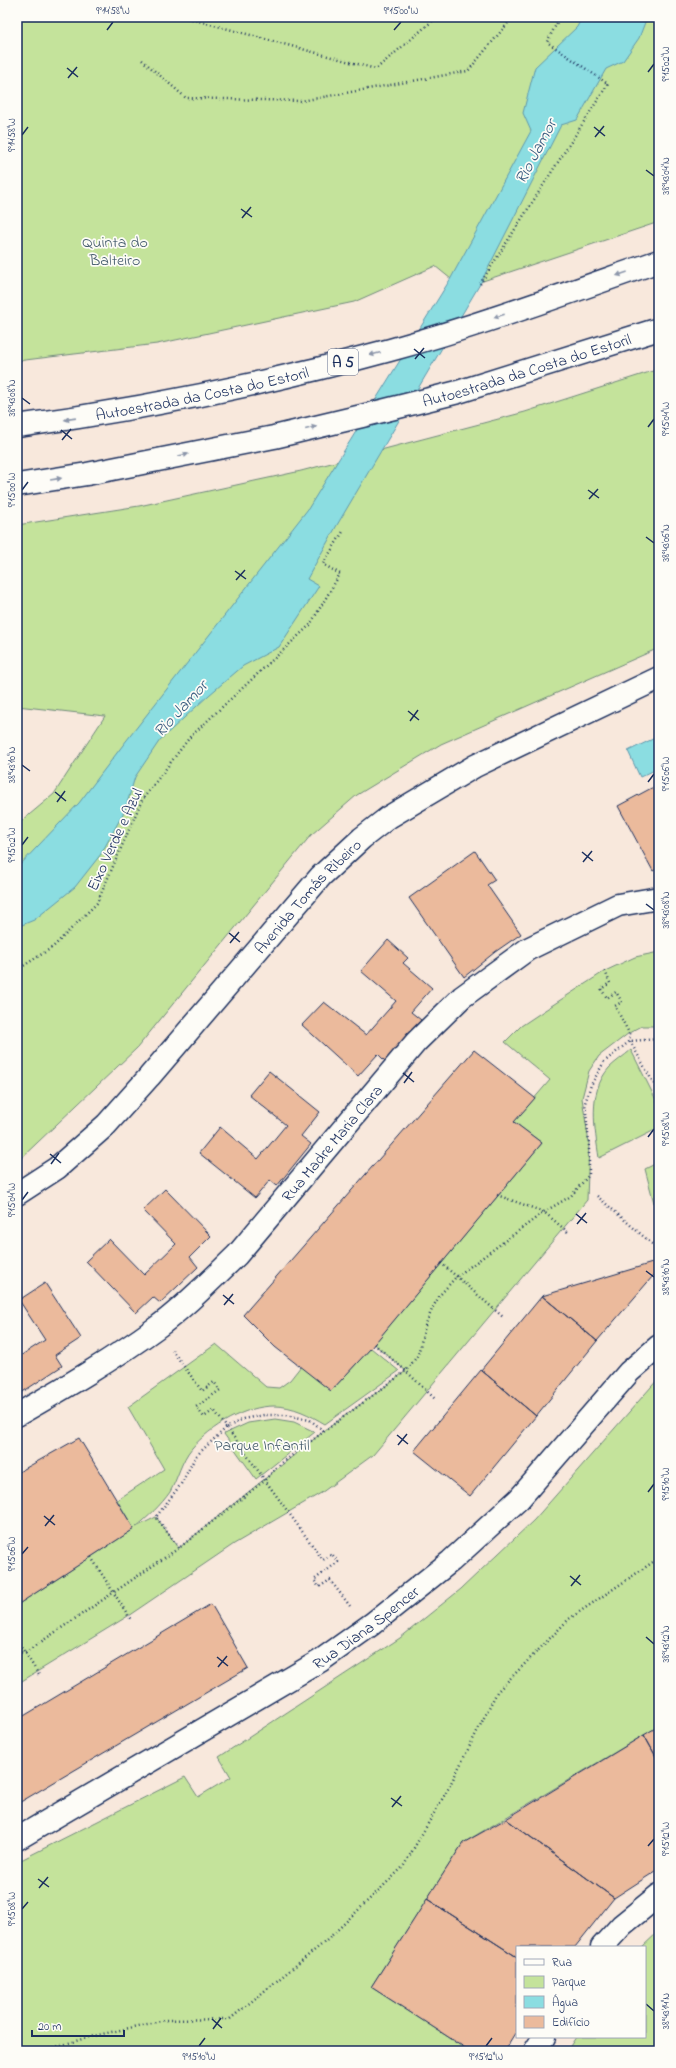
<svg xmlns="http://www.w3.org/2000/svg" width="676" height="2068" font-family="'Indie Flower',sans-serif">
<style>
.green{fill:#c4e39b;stroke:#70897c}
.water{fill:#8bdde1;stroke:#5e97ad}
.building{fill:#ebba9c;stroke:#1b2f5e}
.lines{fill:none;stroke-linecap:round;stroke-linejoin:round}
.minor-casing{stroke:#1b2f5e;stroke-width:25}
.tertiary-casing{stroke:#1b2f5e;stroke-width:25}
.motorway-casing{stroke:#1b2f5e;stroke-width:25}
.path{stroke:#1b2f5e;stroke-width:2.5;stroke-dasharray:1 3;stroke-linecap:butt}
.minor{stroke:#fdfcf7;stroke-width:22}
.tertiary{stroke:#fdfcf7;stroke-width:22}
.motorway{stroke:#fdfcf7;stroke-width:22}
.oneway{fill:#8c96aa}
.ticks{fill:none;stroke:#1b2f5e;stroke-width:1.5}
.labels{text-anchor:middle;stroke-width:3.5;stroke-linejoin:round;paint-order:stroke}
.shield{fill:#fdfcf7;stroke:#5f6c8c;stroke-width:1}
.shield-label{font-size:15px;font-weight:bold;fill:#1b2f5e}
.park-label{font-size:16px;fill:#455c6d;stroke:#fdfcf7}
.street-label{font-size:16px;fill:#1b2f5e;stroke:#fdfcf7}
.water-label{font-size:17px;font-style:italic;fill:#375a7f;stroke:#fdfcf7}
.neatline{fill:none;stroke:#1b2f5e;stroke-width:1.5}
.ticks-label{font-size:10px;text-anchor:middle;fill:#1b2f5e}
</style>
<rect width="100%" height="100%" fill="#f8e8dc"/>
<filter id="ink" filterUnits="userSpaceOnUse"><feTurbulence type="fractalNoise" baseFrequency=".025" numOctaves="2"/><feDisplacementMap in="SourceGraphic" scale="8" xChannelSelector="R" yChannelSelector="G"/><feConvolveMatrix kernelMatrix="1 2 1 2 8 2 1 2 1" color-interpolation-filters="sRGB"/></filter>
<g filter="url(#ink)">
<path class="green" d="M 17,17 L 659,17 L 659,222 L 462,288 L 435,266 L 354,302 L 157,344 L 17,361 Z
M 659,369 L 659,648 L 441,744 L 357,795 L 311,835 L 137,1048 L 17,1162 L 17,825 L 54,794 L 105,716 L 17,706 L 17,525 L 139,506 L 301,471 L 525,412 Z
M 659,952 L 659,1026 L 642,1026 L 629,1033 L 599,1056 L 589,1071 L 582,1098 L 589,1143 L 587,1200 L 373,1455 L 321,1493 L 234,1544 L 128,1616 L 17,1684 L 17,1605 L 134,1529 L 117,1500 L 164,1469 L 128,1407 L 216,1344 L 266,1387 L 279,1388 L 290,1380 L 301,1366 L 331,1391 L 371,1348 L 399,1371 L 325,1424 C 310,1415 293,1406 274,1406 C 245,1406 211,1426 192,1448 C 181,1461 178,1478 170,1492 C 161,1505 148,1517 136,1527 L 156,1517 L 179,1548 L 324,1431 L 406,1371 L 374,1344 L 542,1143 L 514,1122 L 550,1080 L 505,1042 L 521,1026 L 545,1010 L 605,971 L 635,957 Z
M 631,1050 L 659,1106 L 659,1128 L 599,1158 C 595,1130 587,1093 609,1068 C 615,1062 624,1056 631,1050 Z
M 659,1162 L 659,1222 L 645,1169 Z
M 659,1378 L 659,1726 L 463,1843 L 371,1987 L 470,2051 L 17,2051 L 17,1862 L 185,1777 L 198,1797 L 231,1777 L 219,1757 L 400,1638 L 461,1589 L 534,1520 Z
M 275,1419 L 294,1422 L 315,1432 L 256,1479 L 224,1434 L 248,1423 Z
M 659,1931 L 659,2051 L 567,2051 L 576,2037 L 645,2037 L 645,1947 L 642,1947 Z"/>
<path class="water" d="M 582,17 L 647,17 L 639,38 L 623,61 L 606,69 L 577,120 L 561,125 L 480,284 L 337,525 L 307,579 L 319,586 L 279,647 L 243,666 L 209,695 L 160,740 L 135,777 L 125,810 L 101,854 L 75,887 L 34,920 L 17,927 L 17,868 L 79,803 L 123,745 L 308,509 L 451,278 L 531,131 L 523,113 L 535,67 L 577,27 Z
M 659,736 L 659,768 L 640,777 L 628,751 Z"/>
<path class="building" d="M 659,784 L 659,868 L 653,871 L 618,806 Z
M 475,851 L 495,880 L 487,885 L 521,934 L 495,952 L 464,977 L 409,898 Z
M 388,940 L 408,958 L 403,963 L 432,988 L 411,1012 L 421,1020 L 385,1061 L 378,1054 L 358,1076 L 302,1025 L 324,1002 L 366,1035 L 396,1001 L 361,971 Z
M 474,1050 L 535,1098 L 514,1122 L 542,1143 L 371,1348 L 331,1391 L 275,1347 L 243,1315 Z
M 269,1071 L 320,1112 L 301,1136 L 311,1144 L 277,1186 L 270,1180 L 255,1198 L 199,1153 L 220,1127 L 258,1159 L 286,1125 L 249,1095 Z
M 165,1189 L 211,1236 L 190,1257 L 198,1267 L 160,1303 L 153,1297 L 136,1313 L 86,1261 L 109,1239 L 144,1275 L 176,1244 L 143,1210 Z
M 659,1261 L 659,1269 L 597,1341 L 542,1296 Z
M 45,1283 L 81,1338 L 55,1355 L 62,1366 L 18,1395 L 17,1358 L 45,1340 L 19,1300 Z
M 542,1296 L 597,1341 L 536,1416 L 481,1370 Z
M 481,1370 L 536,1416 L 470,1496 L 414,1451 Z
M 79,1438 L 134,1529 L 17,1605 L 17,1473 Z
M 211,1604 L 248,1668 L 17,1804 L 17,1720 Z
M 659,1726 L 659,1762 L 644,1735 Z
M 644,1735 L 659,1762 L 659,1869 L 614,1898 L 506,1819 Z
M 506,1819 L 614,1898 L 575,1947 L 517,1947 L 517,1957 L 427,1899 L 463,1843 Z
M 427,1899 L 517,1957 L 517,2030 L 504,2051 L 470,2051 L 371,1987 Z"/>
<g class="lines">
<defs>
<g id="minor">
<path id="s1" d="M 17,1415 C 64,1388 112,1360 156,1328 C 185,1307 211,1280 237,1255 L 416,1042 L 462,997 L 528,949 L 618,905 L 659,898"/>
<path id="s2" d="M 17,1839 L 320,1661 L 372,1624 L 451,1561 L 519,1499 L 629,1372 L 659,1346"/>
<path d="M 602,1947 L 622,1925 L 659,1895"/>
<path d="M 535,2051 L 544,2037"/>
</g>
<g id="tertiary">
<path id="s3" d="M 17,1194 L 57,1168 L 106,1125 L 149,1077 L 321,876 L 362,838 L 389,817 L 475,766 L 659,678"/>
</g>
<g id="motorway">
<path id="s4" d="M 17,426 C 144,409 266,384 390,350 C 481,325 570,292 659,261"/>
<path id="s5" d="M 17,485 L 87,474 L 274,437 L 362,416 L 458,392 L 659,329"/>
</g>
</defs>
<use href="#minor" class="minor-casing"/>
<use href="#tertiary" class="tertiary-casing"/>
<use href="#motorway" class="motorway-casing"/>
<path class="path" d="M 184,17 L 376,69 L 437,17
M 205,17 L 206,23
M 142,60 L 186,98 L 301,101 L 468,71 L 513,17
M 480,284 L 608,84 L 547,42 L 560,17
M 17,970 L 53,947 L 97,903 L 142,800 L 190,737 L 310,625 L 340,574 L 323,564 L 344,530
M 605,971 L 610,983 L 601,989 L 607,998 L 616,992 L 622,1002 L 615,1006 L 629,1033 L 630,1041 L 659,1093
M 497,1195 L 544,1212 L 569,1233
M 597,1196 L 659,1250
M 441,1263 L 503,1317
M 374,1344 L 406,1371 L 435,1399
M 172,1350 L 202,1391 L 214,1382 L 220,1390 L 196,1407 L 204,1417 L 214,1410 L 323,1560 L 332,1554 L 338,1562 L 314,1580 L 319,1587 L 330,1580 L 350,1606
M 179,1548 L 156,1517 L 181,1484 L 196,1456 L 226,1428 L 243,1419 L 264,1415 L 286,1415 L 310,1420 L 324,1431
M 91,1557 L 131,1620
M 17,1640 L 39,1675
M 17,1653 L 26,1652 L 179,1548 L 265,1480 L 278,1466 L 303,1447 L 406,1371 L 418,1355 L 425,1326 L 433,1307 L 440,1295 L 456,1277 L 544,1212 L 571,1196 L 589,1175 L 589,1143 L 585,1103 L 591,1085 L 604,1062 L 630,1041 L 659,1039
M 42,2051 L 89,2037 L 165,2020 L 230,2019 L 326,1941 L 403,1867 L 448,1789 L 497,1692 L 569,1619 L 659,1558"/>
<use href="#minor" class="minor"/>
<use href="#tertiary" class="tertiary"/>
<use href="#motorway" class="motorway"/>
</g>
<defs><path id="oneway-solid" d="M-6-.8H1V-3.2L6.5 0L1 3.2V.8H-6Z"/></defs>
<g class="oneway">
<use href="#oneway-solid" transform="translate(622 274) rotate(161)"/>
<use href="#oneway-solid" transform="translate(499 316) rotate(163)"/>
<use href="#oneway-solid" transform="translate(375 354) rotate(166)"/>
<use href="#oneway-solid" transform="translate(70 419) rotate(172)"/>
<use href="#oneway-solid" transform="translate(311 428) rotate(-14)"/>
<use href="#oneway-solid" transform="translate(183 455) rotate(-12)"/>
<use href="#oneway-solid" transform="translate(56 479) rotate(-9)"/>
</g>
</g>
<path class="ticks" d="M 107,30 L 113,22M 394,30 L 401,22M 67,68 L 78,77M 648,72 L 654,64M 68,78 L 77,67M 594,127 L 605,136M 22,135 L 28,127M 595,137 L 604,126M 646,170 L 654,176M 241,209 L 252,217M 242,218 L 251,207M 414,349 L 425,358M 415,359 L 424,348M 22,398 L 30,404M 648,427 L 654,419M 61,430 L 72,439M 62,440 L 71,429M 22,490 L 28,482M 588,490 L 599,498M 589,499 L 598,489M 646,537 L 654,543M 235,571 L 246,579M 236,580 L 245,570M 408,711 L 419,720M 410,721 L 418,710M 22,765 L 30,771M 648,782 L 654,774M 55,792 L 66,801M 57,802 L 65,791M 22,845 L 28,837M 582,852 L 593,861M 583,862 L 592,851M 646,904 L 654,910M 229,933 L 240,942M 230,943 L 239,932M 403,1073 L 414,1082M 404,1083 L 412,1072M 648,1137 L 654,1129M 50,1154 L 61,1163M 51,1164 L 59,1153M 22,1200 L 28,1192M 576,1214 L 587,1223M 577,1224 L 586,1213M 646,1271 L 654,1277M 223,1295 L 234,1304M 224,1305 L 233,1294M 397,1435 L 408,1444M 398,1445 L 407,1434M 648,1492 L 654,1484M 44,1516 L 55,1525M 45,1526 L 54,1515M 22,1554 L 28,1547M 570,1576 L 581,1585M 571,1586 L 580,1575M 646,1637 L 654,1644M 217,1657 L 228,1666M 218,1667 L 227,1656M 391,1798 L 402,1806M 392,1807 L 401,1796M 648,1846 L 654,1839M 38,1879 L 49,1887M 39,1888 L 48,1877M 22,1909 L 28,1902M 646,2004 L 654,2011M 212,2019 L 222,2028M 213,2029 L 221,2018M 199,2046 L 205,2038M 486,2046 L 492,2038"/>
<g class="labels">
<rect class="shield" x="328" y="349" width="30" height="26" rx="3"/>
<g class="shield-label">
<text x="343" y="367">A 5</text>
</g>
<g class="park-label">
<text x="115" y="247">Quinta do<tspan x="115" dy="18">Balteiro</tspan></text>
<text x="262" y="1450">Parque Infantil</text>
</g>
<g class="street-label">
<text dy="6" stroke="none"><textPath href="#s5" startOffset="523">Autoestrada da Costa do Estoril</textPath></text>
<text dy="6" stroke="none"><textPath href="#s4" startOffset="188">Autoestrada da Costa do Estoril</textPath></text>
<text transform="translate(114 839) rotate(-65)" y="6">Eixo Verde e Azul</text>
<text dy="6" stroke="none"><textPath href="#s3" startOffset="418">Avenida Tomás Ribeiro</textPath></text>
<text dy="6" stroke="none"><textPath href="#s1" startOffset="420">Rua Madre Maria Clara</textPath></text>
<text dy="6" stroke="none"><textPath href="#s2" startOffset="408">Rua Diana Spencer</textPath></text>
</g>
<g class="water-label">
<text transform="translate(535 151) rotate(-62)" y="6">Rio Jamor</text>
<text transform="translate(180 708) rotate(-47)" y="6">Rio Jamor</text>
</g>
</g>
<rect width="676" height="2068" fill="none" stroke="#fdfcf7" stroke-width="44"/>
<rect x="516" y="1946" width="130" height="92" fill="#fdfcf7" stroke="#a3aaba"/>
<rect x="524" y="1959" width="20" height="6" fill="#fdfcf7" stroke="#a3aaba"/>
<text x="552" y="1966" font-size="12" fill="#1b2f5e">Rua</text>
<rect x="524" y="1976" width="20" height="12" fill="#c4e39b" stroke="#a3aaba"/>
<text x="552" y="1986" font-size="12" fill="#1b2f5e">Parque</text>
<rect x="524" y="1996" width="20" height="12" fill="#8bdde1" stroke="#a3aaba"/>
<text x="552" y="2006" font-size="12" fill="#1b2f5e">Água</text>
<rect x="524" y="2016" width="20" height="12" fill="#ebba9c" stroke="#a3aaba"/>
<text x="552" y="2026" font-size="12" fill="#1b2f5e">Edifício</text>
<path d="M32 2030v6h92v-6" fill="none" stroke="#1b2f5e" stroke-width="2"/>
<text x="38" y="2030" font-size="12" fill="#1b2f5e" stroke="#fdfcf7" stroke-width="3" paint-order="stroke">20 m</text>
<rect x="22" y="22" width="632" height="2024" class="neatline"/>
<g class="ticks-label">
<text x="113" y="14">9°14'58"W</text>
<text x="401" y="14">9°15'00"W</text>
<text transform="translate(665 64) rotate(-90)" y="4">9°15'02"W</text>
<text transform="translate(11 135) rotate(-90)" y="4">9°14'58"W</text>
<text transform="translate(665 176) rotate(-90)" y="4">38°43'04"N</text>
<text transform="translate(11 398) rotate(-90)" y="4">38°43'08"N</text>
<text transform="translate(665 419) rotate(-90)" y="4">9°15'04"W</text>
<text transform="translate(11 490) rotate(-90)" y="4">9°15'00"W</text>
<text transform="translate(665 543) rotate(-90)" y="4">38°43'06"N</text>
<text transform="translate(11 765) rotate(-90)" y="4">38°43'10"N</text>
<text transform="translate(665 774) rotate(-90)" y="4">9°15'06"W</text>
<text transform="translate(11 845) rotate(-90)" y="4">9°15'02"W</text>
<text transform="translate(665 910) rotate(-90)" y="4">38°43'08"N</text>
<text transform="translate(665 1129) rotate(-90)" y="4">9°15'08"W</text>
<text transform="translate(11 1200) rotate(-90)" y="4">9°15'04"W</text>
<text transform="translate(665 1277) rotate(-90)" y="4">38°43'10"N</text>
<text transform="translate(665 1484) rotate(-90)" y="4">9°15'10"W</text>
<text transform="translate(11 1554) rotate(-90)" y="4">9°15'06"W</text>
<text transform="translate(665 1644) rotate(-90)" y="4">38°43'12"N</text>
<text transform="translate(665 1839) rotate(-90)" y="4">9°15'12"W</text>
<text transform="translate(11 1909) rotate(-90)" y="4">9°15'08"W</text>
<text transform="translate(665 2011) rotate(-90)" y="4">38°43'14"N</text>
<text x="199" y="2060">9°15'10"W</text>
<text x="486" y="2060">9°15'12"W</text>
</g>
</svg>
